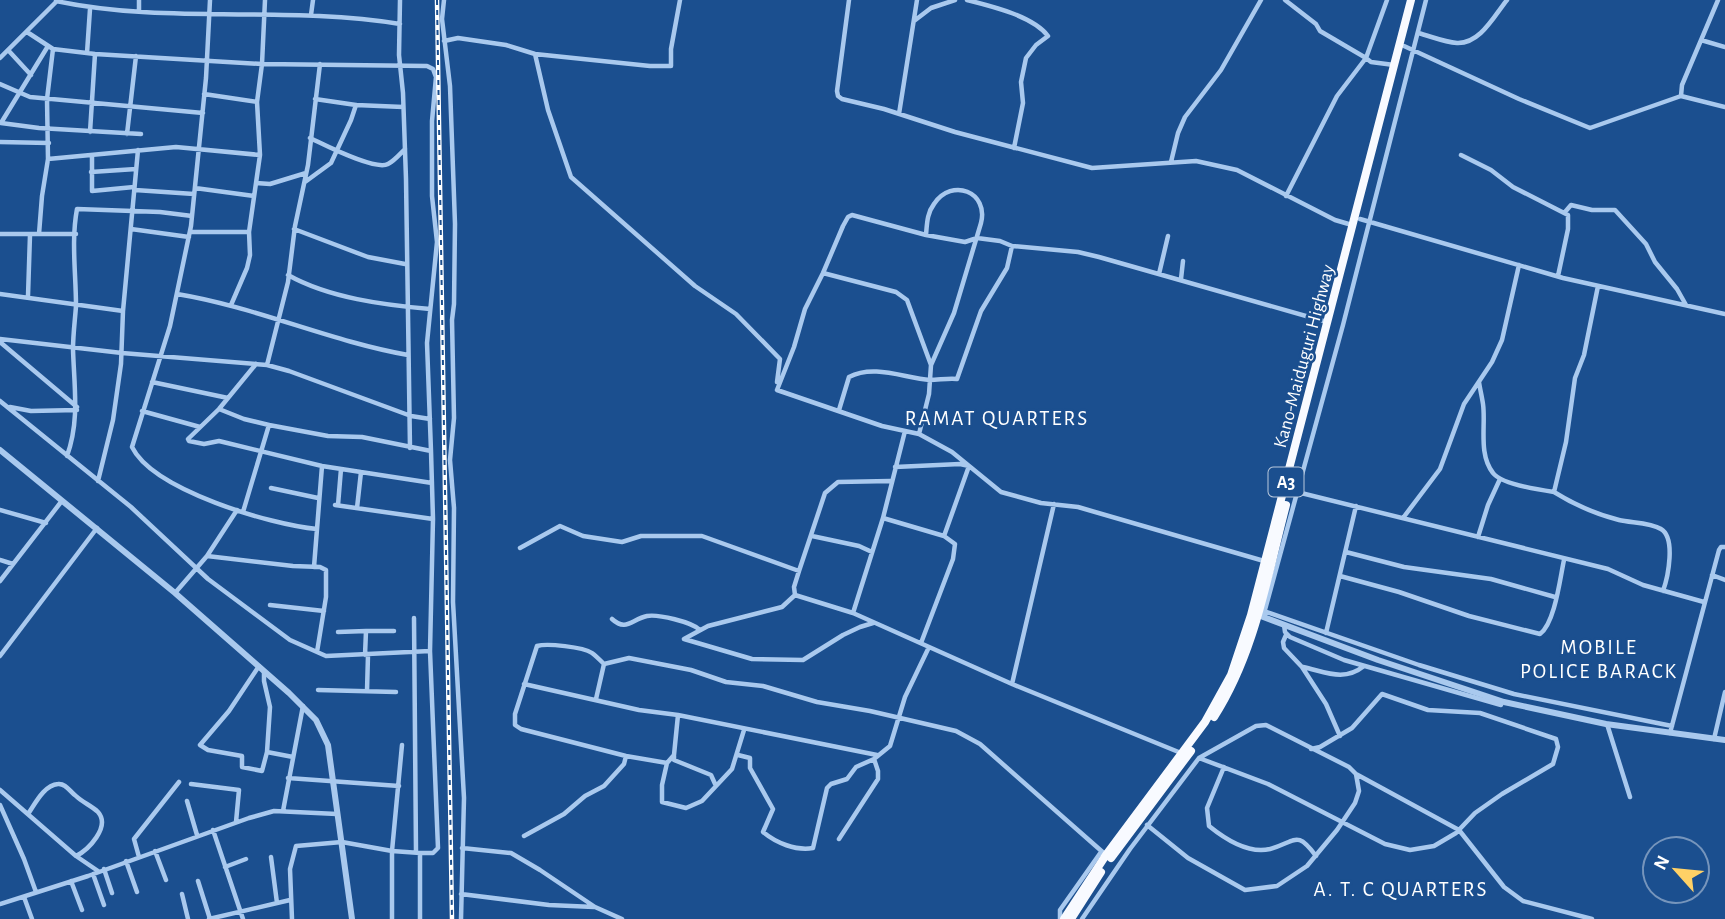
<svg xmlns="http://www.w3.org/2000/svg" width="1725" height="919" font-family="'Alegreya Sans',sans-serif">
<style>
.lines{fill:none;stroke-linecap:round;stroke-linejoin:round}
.minor{stroke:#a9c9ee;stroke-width:4.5}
.tertiary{stroke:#a9c9ee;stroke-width:6}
.trunk{stroke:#f8faff;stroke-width:8}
.rail-casing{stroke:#fff;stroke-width:4.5}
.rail{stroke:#1b4f8f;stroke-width:2;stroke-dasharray:5;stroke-linecap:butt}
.labels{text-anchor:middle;stroke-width:5;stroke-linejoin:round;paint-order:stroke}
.shield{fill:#1b4f8f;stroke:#bbcadd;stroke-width:2}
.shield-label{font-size:18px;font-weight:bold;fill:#fff}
.street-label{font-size:19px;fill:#fff;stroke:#1b4f8f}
.neighbourhood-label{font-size:21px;letter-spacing:2px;fill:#fff;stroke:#1b4f8f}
</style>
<rect width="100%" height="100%" fill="#1b4f8f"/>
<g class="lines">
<path class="minor" d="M 210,0 L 206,78 L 191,226 L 170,326 L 132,447 C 153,490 271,525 317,529
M 400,0 L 399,55 L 403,93 L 406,179 L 410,448
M 444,0 L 442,19 L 450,86 L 455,224 L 454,304 L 452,320 L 454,418 L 450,460 L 454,508 L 453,602 L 464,798 L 461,919
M 849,0 L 837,91 L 838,96 L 842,99 L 884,109 L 955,132 L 1092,168 L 1196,161 L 1237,170 L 1335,220 L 1352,225
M 967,0 C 991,6 1033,16 1048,36 L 1036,45 L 1026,58 L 1021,82 L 1023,103 L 1014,148
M 1285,0 L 1316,24 L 1320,31 L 1366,58 L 1387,0
M 56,1 C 169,25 286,5 400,24
M 139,11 L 139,0
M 311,15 L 313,0
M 914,21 L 931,8 L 955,0
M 27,32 L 53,49 L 95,54 L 262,64 L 427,66 L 433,69 L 436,77 L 432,121 L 432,196 L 437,242 L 427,343 L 431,451
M 1418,33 C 1430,36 1444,42 1457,43 C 1480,44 1494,16 1507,0
M 1701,40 L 1725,47
M 444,41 L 458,38 L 506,45 L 535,54 L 650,66 L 671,66 L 671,49 L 680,0
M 1404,46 L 1519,99 L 1590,128 L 1681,96 L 1725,107
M 8,50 L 31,75
M 87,53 L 90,9
M 535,54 L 548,110 L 571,177 L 695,286 L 736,314 L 780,359 L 777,382
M 0,58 L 56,2
M 0,84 L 30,97 L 203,113
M 204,94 L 257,102
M 1681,96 L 1682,85 L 1718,0
M 315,99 L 356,105 L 403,107
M 899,114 L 917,0
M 1,123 L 39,128 L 141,134
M 1,123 L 48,46
M 90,132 L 95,54
M 127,134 L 136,56
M 310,138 C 325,145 375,171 388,164 C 394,161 400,154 405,149
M 0,142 L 49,143
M 92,155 L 92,191 L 134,187
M 1461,155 L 1491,170 L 1513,187 L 1568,215 L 1568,229 L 1558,276
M 48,159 L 176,147 L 260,155
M 1171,162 L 1178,133 L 1185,117 L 1221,70 L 1261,0
M 91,172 L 136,169
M 305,182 L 331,163 L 351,120 L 356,105
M 256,183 L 270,184 L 306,173
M 195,188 L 254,196
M 135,190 L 194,194
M 1286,196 L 1337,96 L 1366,58 L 1371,62 L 1394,65
M 1565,212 L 1571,205 L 1592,210 L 1615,210 L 1646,244 L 1655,262 L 1677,289 L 1686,305
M 1360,219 L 1563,278 L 1725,314
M 131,229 L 189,237
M 294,229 L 368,257 L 405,264
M 190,232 L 249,232
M 0,234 L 76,234
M 39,234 L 42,196 L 48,159 L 47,99 L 53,49
M 926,235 C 927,224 927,213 934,204 C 952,177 989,192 981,223 L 954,313 L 931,365
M 823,273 L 896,292 L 907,300 L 931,365 L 929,394 L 919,434
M 1159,274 L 1168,236
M 288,275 C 329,298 384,305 430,309
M 1181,279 L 1183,261
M 0,294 L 123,311
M 177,294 C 256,307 329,341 408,355
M 28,296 L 30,235
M 231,305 L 247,268 L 250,255 L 249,232 L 260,155 L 257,102 L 262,64 L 265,0
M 0,339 L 122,353 L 267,365 L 289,371 L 411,416 L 430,419
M 0,342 L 77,407
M 256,364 L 219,409 L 188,439 L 189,441 L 204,444 L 219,441 L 322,466 L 432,483
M 267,365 L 288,282 L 295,226 L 308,165 L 320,64
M 152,382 L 228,398
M 1479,382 C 1480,389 1482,397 1483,404 C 1486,425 1478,454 1493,473 C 1501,484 1540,490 1554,492 L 1566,442 L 1575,378 L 1584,355 L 1598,286
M 777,390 L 794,347 L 805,309 L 823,273 L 843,226 L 848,217 L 852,215 L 926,235 L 965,242 L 977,238 L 1000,241 L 1012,246 L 1078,252 L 1099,257 L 1327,322
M 777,390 L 882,426 L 919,434 L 952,452 L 1001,492 L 1041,503 L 1078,507 L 1264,561
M 0,401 L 131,507 L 208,579 L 290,640 L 326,656 L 430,651
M 10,407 L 31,411 L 77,410
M 219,409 L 244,419 L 269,425 L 328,436 L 362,437 L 431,451 L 433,519 L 430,651 L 438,848 L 433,853 L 420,853
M 839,410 L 849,377 C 874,364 904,378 930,380 C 939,380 948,378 957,379 L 981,311 L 1007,268 L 1012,246
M 142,411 L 200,427
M 67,456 C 80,420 74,386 73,349 C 73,335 75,320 76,306 C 76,274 71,241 77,209 L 160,212 L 192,216
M 895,467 L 960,464 L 969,466 L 944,536
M 98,481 L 113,420 L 121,364 L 123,311 L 138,150
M 271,488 L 318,498
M 1289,490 L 1608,569 L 1643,585 L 1704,602
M 1554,492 C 1575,505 1595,514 1619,520 C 1631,523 1650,522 1661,529 C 1676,538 1668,577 1663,591
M 335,505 L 433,519
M 338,505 L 341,469
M 357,508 L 361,472
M 0,510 L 46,523
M 243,512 L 269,425
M 883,518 L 944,536 L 955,544 L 953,559 L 921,643
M 1403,518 L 1440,469 L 1464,404 L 1492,362 L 1502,340 L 1519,265
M 812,536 L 859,546 L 872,552
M 1478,537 L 1488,505 L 1500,479
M 520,548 L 560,526 L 583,536 L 622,542 L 641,536 L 702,536 L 799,571
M 1346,552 L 1404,567 L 1491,579 L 1555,597
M 207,556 L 293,566 L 320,567 L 326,570 L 326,597 L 317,652
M 0,560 L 13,564
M 314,567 L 322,466
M 1712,575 L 1725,580
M 1340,576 L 1399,592 L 1469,616 L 1540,634 C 1555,623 1560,578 1564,560
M 0,581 L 61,502
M 175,593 L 207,556 L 237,510
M 795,595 L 853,613 L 1012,684 L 1181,753
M 795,595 L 794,587 L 799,571 L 825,493 L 838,482 L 890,481
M 270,605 L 324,611
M 1264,611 L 1419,665 L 1514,694 L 1672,726
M 853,613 L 883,518 L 905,431
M 1263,617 L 1343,325 L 1426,0
M 414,618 L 416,852
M 612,619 C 626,632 632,619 647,616 C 658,614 692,622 700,630
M 1284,625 L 1285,632 L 1290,637 L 1344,660 L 1501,705
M 338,632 L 366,631
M 1326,633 L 1356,506
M 1286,635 L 1283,642 L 1284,648 L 1302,667 L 1326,704 L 1340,736
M 684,639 L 752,659 L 803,660 L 843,635 L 860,627 L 873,623
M 684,639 L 708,626 L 782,607 L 795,595
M 365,655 L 366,631 L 394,631
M 0,656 L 97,528
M 604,664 L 629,658 L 691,670 L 726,682 L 763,686 L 817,702 L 870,711 L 956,731 L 980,744 L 1106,855
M 604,664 C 601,661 596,656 592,653 C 583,647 547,643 537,646 L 515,714 L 515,725 L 521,729 L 626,756 L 667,763
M 259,666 L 229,711 L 200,745 L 208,750 L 242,756 L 242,767 L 262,771 L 267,752
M 1303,667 C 1326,672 1344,682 1364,666
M 264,671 L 264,681 L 270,707 L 267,752 L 293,757
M 524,684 L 639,710 L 678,715 L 877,755
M 1012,684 L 1054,504
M 318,690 L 396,692
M 367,691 L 368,655
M 596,699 L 604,664
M 678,715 L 674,755 L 667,763 L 662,785 L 662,802 L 686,808 L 702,801 L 732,769 L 744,730
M 1607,724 L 1630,797
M 1670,733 L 1719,550 L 1721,547 L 1725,547
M 1714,739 L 1725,692
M 738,755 L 750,758 L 750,768 L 773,809 L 763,832 C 776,843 796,851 813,848 L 827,788 L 831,784 L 847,779 L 856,767 L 874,759 L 890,746 L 905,697 L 929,647
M 674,756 L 674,760 L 711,775 L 716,786
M 1199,758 L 1268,784 L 1385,844 L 1410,850 L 1434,846 L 1456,833 L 1475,813 L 1502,794 L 1553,764 L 1558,747 L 1556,739 L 1480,713 L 1428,710 L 1382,694 L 1352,728 L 1320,747 L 1311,749
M 1224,767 L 1207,808 L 1209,826 C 1225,839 1249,854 1270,849 C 1296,842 1296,829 1316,856
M 288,778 L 399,786
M 191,784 L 239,790 L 236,822
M 0,790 L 76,856 L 98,871
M 187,801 L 197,835
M 0,805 L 24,859 L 36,892
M 283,811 L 303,706
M 28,814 C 35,804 44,785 58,784 C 66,783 70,792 76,796 C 82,802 92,806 98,812 C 111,827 88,850 76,856
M 1147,825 L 1188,858 L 1245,890 L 1277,886 L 1307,866 L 1337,830 L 1355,803 L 1359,791 L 1356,774
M 213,830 L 243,919
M 524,836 L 564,814 L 585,796 L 604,786 L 624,764 L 626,756
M 839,839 L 878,779 L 878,771 L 874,759
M 462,848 L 511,853 L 540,870 L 595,907 L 622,919
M 155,851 L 166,880
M 139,857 L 134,839 L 179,782
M 271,857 L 277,903
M 126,861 L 137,892
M 225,867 L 246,859
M 104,869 L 112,893
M 93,874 L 104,905
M 71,881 L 82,910
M 198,881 L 210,919
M 182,894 L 188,919
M 461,894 L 549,905 L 594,907
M 24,897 L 32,919
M 0,904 L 88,876 L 249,818 L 274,811 L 337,814
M 209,919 L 290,900
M 292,919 L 290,869 L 296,846 L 342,842 L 392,851 L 420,853 L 420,919
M 392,919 L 392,851 L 402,745
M 1060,919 L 1060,910 L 1101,852
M 1082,919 L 1130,849 L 1199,758 L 1256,726 L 1266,725 L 1349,767 L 1356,774 L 1459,830 L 1504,887 L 1523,901 L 1592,919"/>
<path class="tertiary" d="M 0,450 L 175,593 L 289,693 L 316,720 L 328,745 L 352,919
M 1258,615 L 1378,660 L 1504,702 L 1606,724 L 1725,740"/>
<path class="trunk" d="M 1214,717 C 1255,653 1267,577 1286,505
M 1111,858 L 1191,751
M 1064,919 L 1106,855 L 1205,722 L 1231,675 L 1251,615 L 1411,0
M 1071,919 L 1101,872"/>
<defs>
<path id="rail" d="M 437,0 L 452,919"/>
</defs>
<use href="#rail" class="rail-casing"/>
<use href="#rail" class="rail"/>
</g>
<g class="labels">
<rect class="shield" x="1268.5" y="467.5" width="35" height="29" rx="5"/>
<g class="shield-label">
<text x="1286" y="488">A3</text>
</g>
<g class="street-label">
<text transform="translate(1303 356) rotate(-75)" y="7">Kano-Maiduguri Highway</text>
</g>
<g class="neighbourhood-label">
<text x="997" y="425">RAMAT QUARTERS</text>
<text x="1599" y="654">MOBILE<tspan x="1599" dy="24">POLICE BARACK</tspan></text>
<text x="1401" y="896">A. T. C QUARTERS</text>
</g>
</g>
<g transform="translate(1676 870) rotate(297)"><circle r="33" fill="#1b4f8f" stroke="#7695bc" stroke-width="2"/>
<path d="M0-5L12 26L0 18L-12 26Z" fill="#ffd166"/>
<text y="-10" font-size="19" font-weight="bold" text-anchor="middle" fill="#ffffff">N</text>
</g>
</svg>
